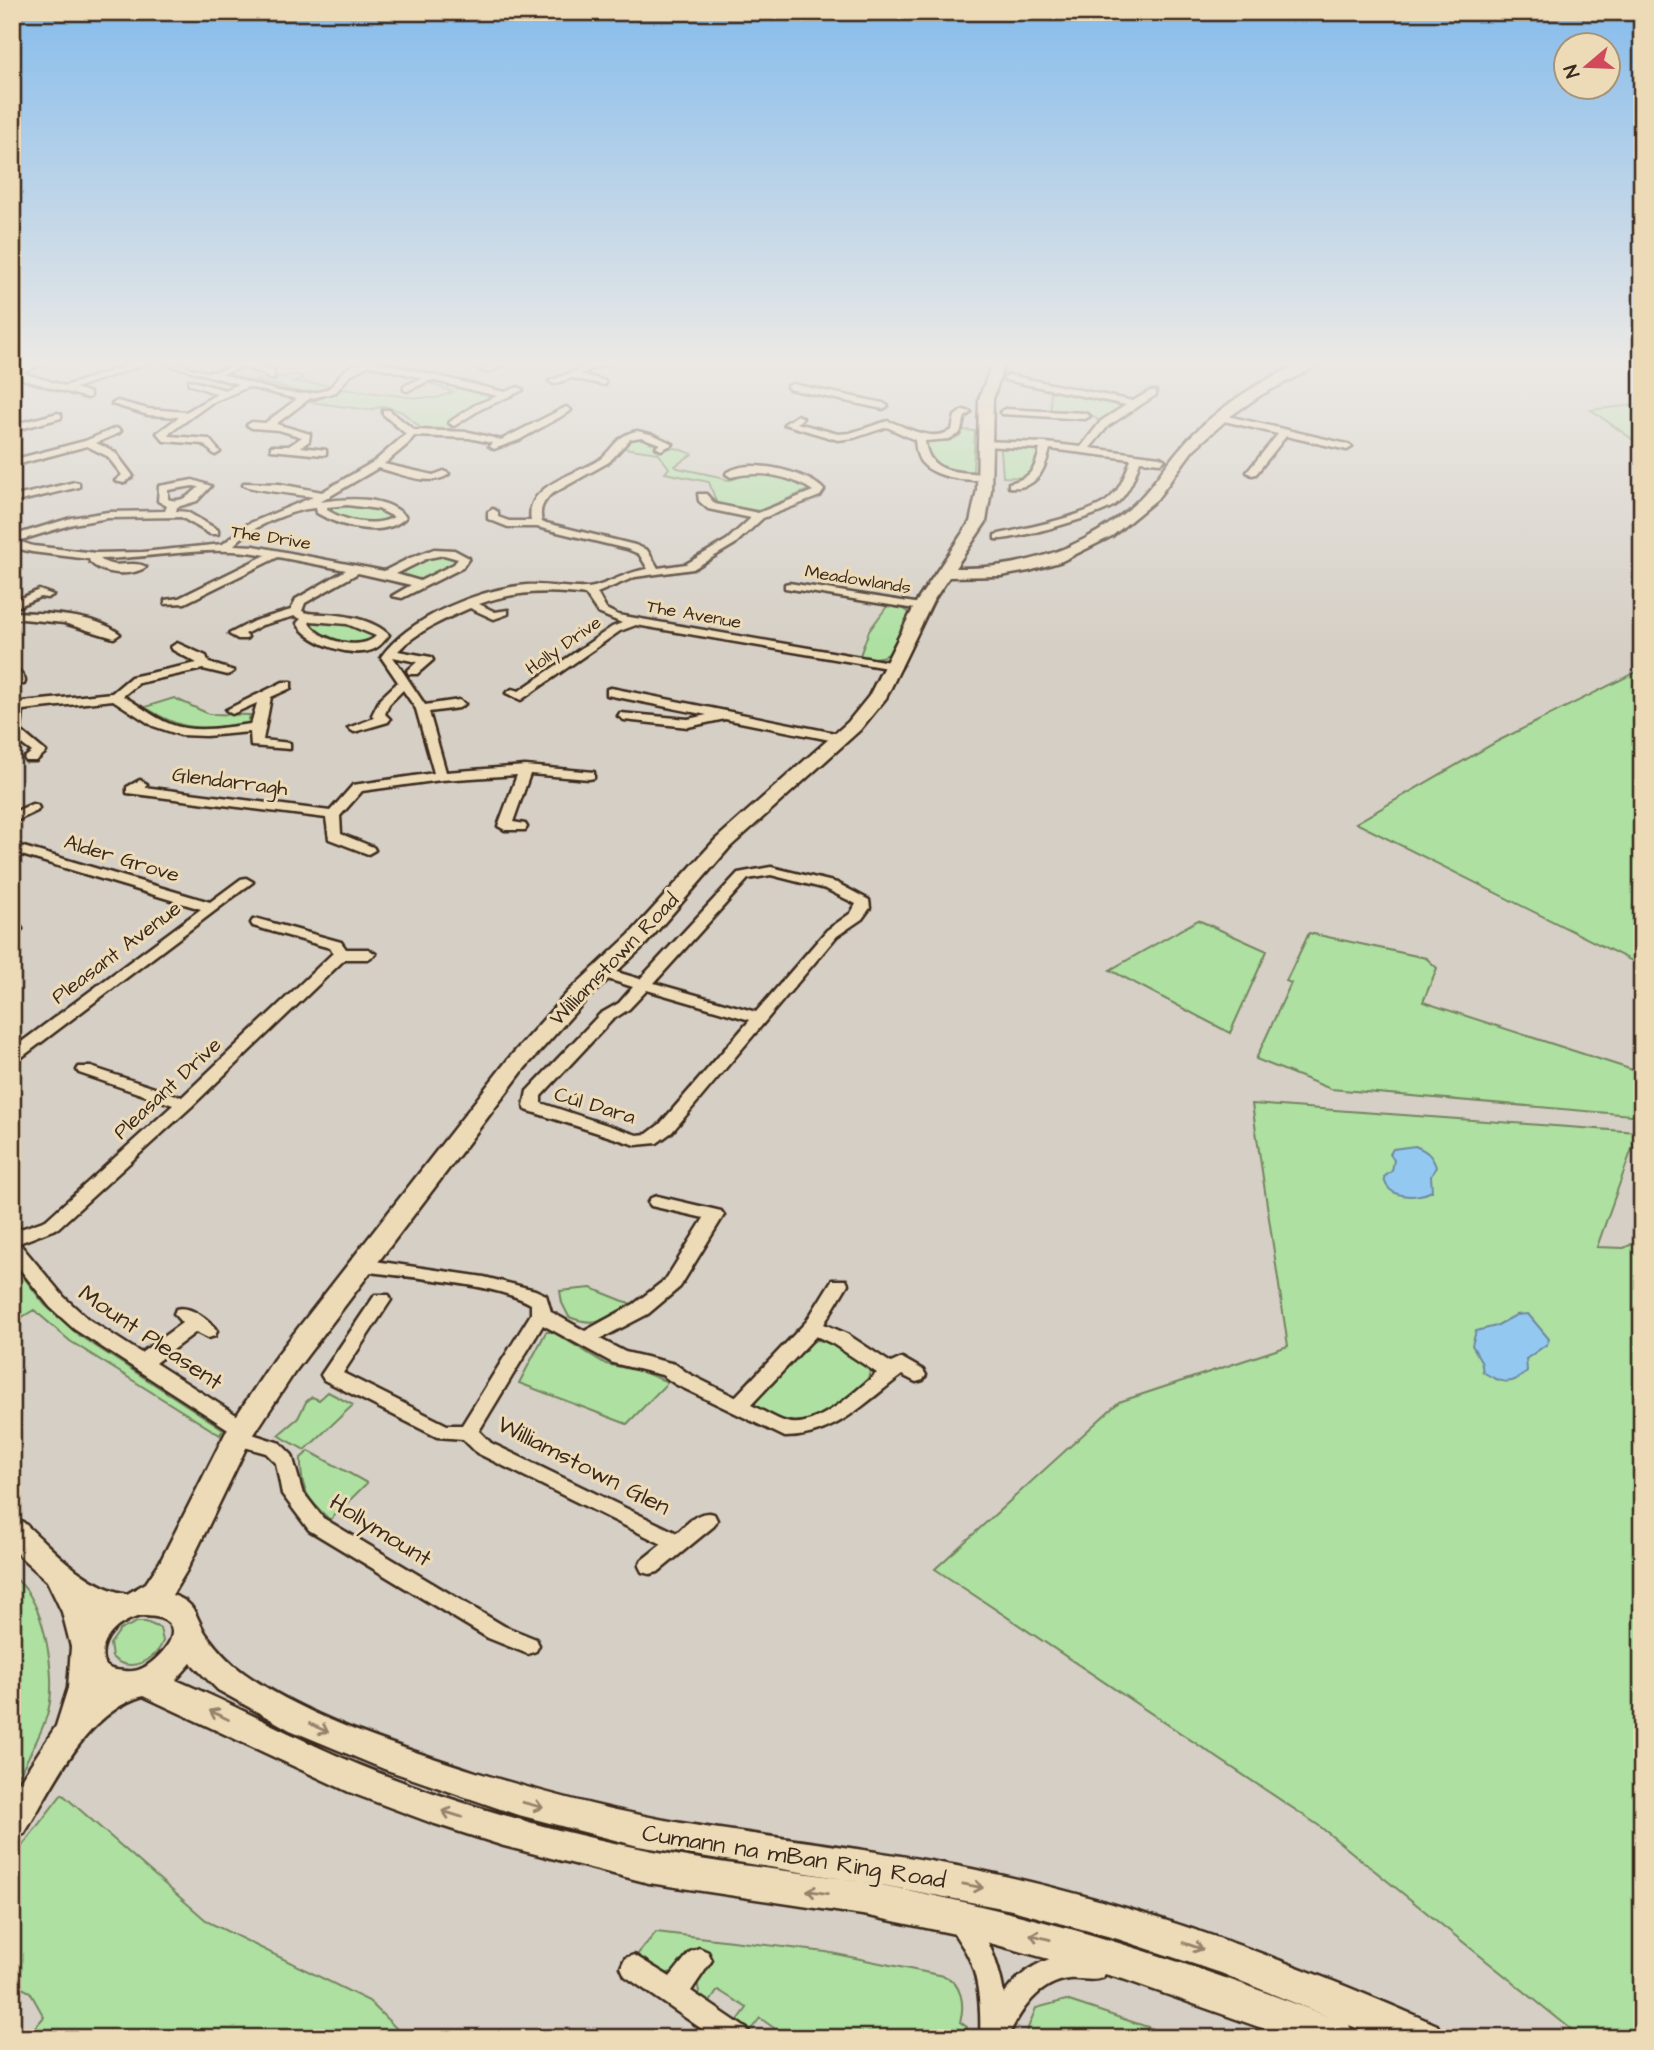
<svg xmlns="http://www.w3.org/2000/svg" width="1654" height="2050" font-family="'Architects Daughter',sans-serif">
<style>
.green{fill:#ade0a1;stroke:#748560;stroke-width:2}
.water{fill:#93c9f1;stroke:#70899d;stroke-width:2}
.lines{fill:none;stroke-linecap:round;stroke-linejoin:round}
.street-casing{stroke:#3b2a1e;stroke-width:5}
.secondary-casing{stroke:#3b2a1e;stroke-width:5}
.street{fill:#eddbb8;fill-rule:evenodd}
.secondary{fill:#eddbb8;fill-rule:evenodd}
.oneway{stroke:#94826b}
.labels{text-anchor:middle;stroke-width:6;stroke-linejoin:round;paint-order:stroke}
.far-street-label{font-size:18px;fill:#3b2a1e;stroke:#eddbb8}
.street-label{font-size:21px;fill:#3b2a1e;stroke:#eddbb8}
.near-street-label{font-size:24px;fill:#3b2a1e;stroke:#eddbb8}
</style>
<rect width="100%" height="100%" fill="#d5cfc5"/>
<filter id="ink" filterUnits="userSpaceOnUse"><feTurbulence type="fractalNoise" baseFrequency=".0143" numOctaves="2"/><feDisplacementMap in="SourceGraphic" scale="14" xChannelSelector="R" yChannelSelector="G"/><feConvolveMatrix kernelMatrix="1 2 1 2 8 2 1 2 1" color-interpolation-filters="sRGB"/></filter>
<g filter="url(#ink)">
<path class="green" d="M 297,375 L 303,377 L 295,382 L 329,385 L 324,391 L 300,392 L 254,380 Z
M 432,381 L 496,395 L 464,410 L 450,422 L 451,429 L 421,428 L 402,412 L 385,406 L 368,410 L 311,402 L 343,389 L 417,398 L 437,398 L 453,392 L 430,383 Z
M 1050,389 L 1125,404 L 1099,421 L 1093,416 L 1051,411 Z
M 1642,404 L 1642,446 L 1591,410 Z
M 962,430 L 975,431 L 973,471 C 956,475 941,468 927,457 L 925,440 L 949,437 Z
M 640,438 L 655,442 L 656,449 L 676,448 L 692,454 L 675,466 L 678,468 L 720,477 C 733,486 740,472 753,472 L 806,484 L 811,489 L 759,511 L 717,504 L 709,482 L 665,473 L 669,468 L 658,453 L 623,448 L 625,441 Z
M 1009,446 L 1038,448 L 1040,451 L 1031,478 L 1003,477 L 1001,449 Z
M 347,504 L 396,515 C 383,530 342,519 325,510 L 335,505 Z
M 440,554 L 455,556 L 457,563 C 437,574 418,588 396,573 L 424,559 Z
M 888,605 L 901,607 L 911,614 C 897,646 899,661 859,658 L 869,631 Z
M 310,620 L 339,621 L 377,636 L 368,645 L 343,644 L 343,642 L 315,631 L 308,624 Z
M 1642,669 L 1642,966 L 1356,823 L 1498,741 Z
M 174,698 L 209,714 L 250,715 L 248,723 C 203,729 184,733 145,707 Z
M 1198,920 L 1267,951 L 1230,1033 L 1110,970 Z
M 1309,933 L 1426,958 L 1437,968 L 1423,1002 L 1642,1073 L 1642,1116 L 1331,1089 L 1256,1059 L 1291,983 L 1286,981 Z
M 1252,1104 L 1638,1132 L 1597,1247 L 1624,1248 L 1642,1239 L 1642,2038 L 1582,2038 L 1318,1825 L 935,1569 L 1119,1402 L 1288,1346 Z
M 12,1262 L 45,1305 L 80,1336 L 223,1429 L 220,1435 L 70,1341 L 34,1310 L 12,1323 Z
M 591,1288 L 631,1304 C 606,1318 598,1328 569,1317 L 562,1303 L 560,1291 Z
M 546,1332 L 553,1332 L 606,1364 L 640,1371 L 668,1382 L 627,1424 L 519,1383 Z
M 818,1340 L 831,1343 L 867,1367 L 870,1372 L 867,1381 C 840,1401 811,1434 775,1417 C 766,1413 758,1411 754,1401 L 757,1397 L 810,1342 Z
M 328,1392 L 353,1405 L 305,1450 L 278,1435 L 298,1418 L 306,1402 L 312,1397 L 319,1400 Z
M 309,1451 L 367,1483 L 330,1520 C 307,1499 300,1489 301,1458 Z
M 12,1575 C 17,1580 23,1585 27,1591 C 47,1620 58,1686 46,1718 C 38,1742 24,1765 12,1787 Z
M 137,1622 L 146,1622 L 160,1628 L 163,1641 C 156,1661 129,1674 112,1657 L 110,1644 L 120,1630 Z
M 62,1794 L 208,1922 L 369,2001 L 406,2038 L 25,2038 L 44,2017 L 30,1992 L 12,1983 L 12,1859 Z
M 656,1932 L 826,1952 L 944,1976 C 962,1983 965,2005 960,2022 L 967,2027 L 965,2038 L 788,2038 L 760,2018 L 749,2032 L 736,2023 L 747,2008 L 718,1990 L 708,2005 L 700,1997 L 697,1981 L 712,1963 L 696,1951 L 678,1970 L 665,1974 L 636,1956 Z
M 1066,2000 L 1181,2038 L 1024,2038 L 1036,2008 Z"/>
<path class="water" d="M 1415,1146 C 1427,1151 1432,1155 1436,1167 L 1431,1176 L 1432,1191 C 1417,1199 1386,1199 1384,1177 L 1392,1171 L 1394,1160 L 1390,1154 L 1393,1149 Z
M 1528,1314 L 1549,1339 L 1547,1344 L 1526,1359 L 1527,1371 C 1512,1387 1500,1383 1483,1372 L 1481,1361 L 1472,1345 L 1476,1331 L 1496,1326 L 1516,1315 Z"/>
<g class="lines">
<defs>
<path id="street" d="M 38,361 L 50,361 L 22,373 L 65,386 L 143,361 L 155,361 L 75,388 L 90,393 L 90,397 L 87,398 L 12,376 L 12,370 Z
M 156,361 C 174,361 198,373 212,372 C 228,370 241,361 257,361 L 252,364 L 274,371 L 274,379 L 268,379 L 266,375 L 243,367 L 222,374 C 253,383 296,403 327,389 C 334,386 337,378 342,373 C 352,363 362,361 374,361 L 505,392 L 518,387 L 523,390 L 481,409 L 454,426 L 449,423 L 451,421 L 475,405 L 497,396 L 431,380 L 407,391 L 404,390 L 404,386 L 422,378 L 369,365 L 350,375 L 336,392 L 309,399 L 276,424 L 310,434 L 309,441 L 301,447 L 326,450 L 326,454 L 323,455 L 271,450 L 271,446 L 289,446 L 302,437 L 279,430 L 252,428 L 247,425 L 252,422 L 265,423 L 297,399 L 248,387 L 211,403 L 168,434 L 170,436 L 209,439 L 220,452 L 215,455 L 203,444 L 164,441 L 157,433 L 179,417 L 148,415 L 112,404 L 117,401 L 148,409 L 186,412 L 217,394 L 189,384 L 189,380 L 225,390 L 238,384 Z
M 501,361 L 513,361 L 488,372 L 480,370 Z
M 601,361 L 613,361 L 580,374 L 605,381 L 605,385 L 572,378 L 554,384 L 549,381 Z
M 1008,375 L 1133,401 L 1150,391 L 1156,391 L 1156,395 L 1108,426 L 1090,448 L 1160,457 L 1165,460 L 1160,463 L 1140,461 C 1135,476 1129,493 1116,504 C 1104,515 1011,541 995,539 L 995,535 C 1021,529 1093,515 1110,498 C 1121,488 1126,473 1131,459 L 1050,449 C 1044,472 1036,490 1009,487 L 1009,483 C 1031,478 1035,470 1040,449 L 984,446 L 981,445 L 981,441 L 1046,443 L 1081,447 L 1101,421 L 1126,405 L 1005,380 L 1003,378 Z
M 792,384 L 883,403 L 888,406 L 883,409 L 789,389 L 787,387 Z
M 566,407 L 571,410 L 569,412 L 519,440 L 494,449 L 489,446 L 492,443 L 469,438 L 414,436 L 408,444 L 384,464 L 433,475 L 444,471 L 449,474 C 431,488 399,473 378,468 L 320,502 C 347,498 386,495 406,517 C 385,539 340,527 317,513 L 316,508 C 293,509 250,527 234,545 L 254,546 L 384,571 L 410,558 L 434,549 L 454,550 L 469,558 L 462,568 L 402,598 L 392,596 L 411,585 L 358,573 L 305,603 L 302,611 C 310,615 316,613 324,614 C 346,615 374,620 389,635 C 384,641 380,647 372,650 C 350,658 308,643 297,623 L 301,619 L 295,616 L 262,625 L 245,634 L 248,637 L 246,639 L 238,639 L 229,634 L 254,621 L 291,610 L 296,599 L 346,570 L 278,557 L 185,603 L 165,604 L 165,600 L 179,598 L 266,555 C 212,544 155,558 100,559 C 114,571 133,559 146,567 C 131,577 103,575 90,562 L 89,559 L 32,552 L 12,547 L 12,536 L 71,518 L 108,512 L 165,511 L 167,506 L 158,501 L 159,486 L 193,480 L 211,486 L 197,501 L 177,507 L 176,511 L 187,512 L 218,530 L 218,534 L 210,534 L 181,517 L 108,518 L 73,524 L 18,541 L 33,546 L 96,553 L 143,552 L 223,544 L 248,524 L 313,497 C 299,494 250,490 243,485 L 244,483 L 279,484 L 322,492 L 375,461 L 406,434 L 383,414 L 383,410 L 389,410 L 414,430 L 469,432 L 501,440 ZM 193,486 L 199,487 C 191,495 180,504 168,499 L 168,490 ZM 347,505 L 378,509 L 394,517 C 375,528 344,521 327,510 L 327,507 ZM 444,555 L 458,559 L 454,564 L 420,581 L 396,574 L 428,558 ZM 311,621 L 347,624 L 376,636 C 361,652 319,641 309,623 Z
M 1005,409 L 1085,413 L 1090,416 L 1085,419 L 1002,414 L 1000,412 Z
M 963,410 L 971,412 L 965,417 L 960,433 L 949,439 L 925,441 C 929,477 960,470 988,475 L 988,479 C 969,482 934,478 921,462 C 916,455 916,447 915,440 L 887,427 L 854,438 L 838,440 L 784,424 L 798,415 L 803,418 L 797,423 L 838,434 L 850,433 L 888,421 C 909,428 931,443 952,430 L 955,416 Z
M 58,413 L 61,414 L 61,418 L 12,431 L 12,425 Z
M 1223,415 L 1347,444 L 1352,447 L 1347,450 L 1286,436 L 1256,474 L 1252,475 L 1247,472 L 1278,434 L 1220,420 L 1218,418 Z
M 116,428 L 121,431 L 119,433 L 96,443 L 115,452 L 133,476 L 124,483 L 115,481 L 122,475 L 107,456 L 87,446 L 12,466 L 12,460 L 85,441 Z
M 637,431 L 654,435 L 673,444 L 661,450 L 656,447 L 660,444 L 641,437 L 630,439 L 609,462 L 550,495 C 542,504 539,510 542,522 L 635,545 L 647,550 L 658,568 L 686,564 L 727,540 L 751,518 L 708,509 L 699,501 L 698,494 L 706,494 L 715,504 L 758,513 L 813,491 C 790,475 758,470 731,477 L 726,474 L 727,472 C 734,469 742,466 749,466 C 771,465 809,474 824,490 L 820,496 L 763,518 L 735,544 L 693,569 L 635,577 L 597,593 L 606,609 L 618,615 L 895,663 L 901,667 L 899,670 L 636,625 L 620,631 L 521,700 L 506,693 L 512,689 L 519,691 L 612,627 L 622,623 L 598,613 L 586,595 C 549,590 515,591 479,604 L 495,612 L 508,610 L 508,614 L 494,619 L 470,608 C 445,619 417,631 398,651 L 431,657 L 433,660 L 417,674 L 409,674 L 407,671 L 417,662 L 393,657 L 425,705 L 459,700 L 465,704 L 459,708 L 429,712 L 446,772 L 525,766 L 594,772 L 594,778 L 589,779 L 530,774 L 513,822 L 525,824 L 527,827 L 525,830 L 505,830 L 498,826 L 517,775 L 441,780 L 362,791 L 340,816 L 341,834 L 373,847 L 375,850 L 368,854 L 329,839 L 326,818 L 127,793 L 127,787 L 140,780 L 147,784 L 144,787 L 330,811 L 353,785 L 434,773 L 416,709 L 403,690 L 389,704 L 385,714 L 390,719 L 388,722 L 354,732 L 348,728 L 374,718 L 372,715 L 380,699 L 398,682 L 381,657 C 409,617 480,589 527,585 C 547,584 567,589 587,588 C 601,588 627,571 648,569 L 639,554 L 627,549 L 537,527 L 508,527 L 488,519 L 488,512 L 493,509 L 498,512 L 498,517 L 509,521 L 531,521 C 524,485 576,475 599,460 C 614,449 616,435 637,431 Z
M 75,482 L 79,483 L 79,487 L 12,503 L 12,497 Z
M 789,583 L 921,604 L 927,607 L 921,610 L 785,588 L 785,584 Z
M 39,590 L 53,595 L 47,598 L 40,597 L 12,609 L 12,602 Z
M 12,612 C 42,613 97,614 120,634 L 114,638 L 64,623 L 12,618 Z
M 177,643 L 206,656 L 209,663 L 234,671 L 228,675 L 203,669 L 139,683 L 123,696 C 139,705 153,717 170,724 C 195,734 226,727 251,724 L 257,703 L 232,714 L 226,710 L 283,682 L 291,682 L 291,688 L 271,697 L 263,740 L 290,743 L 290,749 L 251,746 L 250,732 L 206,736 L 180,735 L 153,726 L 113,700 L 23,710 L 21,731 L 46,752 L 36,761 L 26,761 L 24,758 L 32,752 L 12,737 L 12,703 L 112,693 L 131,677 L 197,663 L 173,650 L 171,647 Z
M 12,667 C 18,669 28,678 24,684 L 16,684 L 12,679 Z
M 611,688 L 840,734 L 846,738 L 840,742 L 725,719 L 688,727 L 624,720 L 618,716 L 620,713 L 688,719 L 707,715 L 607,695 L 607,689 Z
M 32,804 L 37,805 L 39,808 L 37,811 L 12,823 L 12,813 Z
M 20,846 L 210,902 L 241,879 L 246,878 L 253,882 L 18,1060 L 12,1062 L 12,1049 L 201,909 L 15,853 L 13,850 L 15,847 Z
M 771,867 L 837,883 L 869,900 L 870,908 L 862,919 L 837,936 L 672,1132 L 657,1143 L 636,1145 L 526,1110 L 524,1106 L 527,1091 L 600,1014 L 619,1003 L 633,987 L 598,976 L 595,973 L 598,970 L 603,968 L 640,979 L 738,873 ZM 771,875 L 826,889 L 856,904 L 851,913 L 827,930 L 756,1012 L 654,983 L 748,879 ZM 647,990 L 750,1020 L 660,1124 L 647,1134 L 637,1135 L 541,1103 L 541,1096 L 612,1020 L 629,1009 Z
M 258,919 L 341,942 L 346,949 L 368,949 L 376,954 L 368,959 L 345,959 L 191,1107 L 58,1228 L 19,1243 L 64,1297 L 88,1319 L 141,1353 L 182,1323 L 174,1314 L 176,1309 C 190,1305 210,1320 217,1331 L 215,1336 L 208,1338 L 196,1332 L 155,1363 L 249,1423 L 252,1428 L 249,1433 L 280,1443 L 292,1455 L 302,1491 L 323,1518 L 504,1626 L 536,1639 L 539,1645 L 536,1651 L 528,1654 L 488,1638 L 309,1530 L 282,1494 L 276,1463 L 266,1453 L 230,1443 L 227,1438 L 233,1432 L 74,1329 L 50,1307 L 12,1259 L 12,1232 L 46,1220 L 173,1105 L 79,1073 L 77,1070 L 79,1067 L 91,1067 L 182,1097 L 333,953 L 330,948 L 253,926 L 251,923 L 253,920 Z
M 12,925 L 20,926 L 22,929 L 12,935 Z
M 657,1196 L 721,1211 L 724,1215 L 680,1287 L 648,1314 L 600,1339 L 625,1352 L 675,1364 L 689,1374 L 735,1397 L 806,1322 L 832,1280 L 846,1280 L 848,1284 L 824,1324 L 847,1334 L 891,1363 L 902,1358 L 923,1370 L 926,1375 L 923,1380 L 916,1382 L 902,1375 C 865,1402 835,1437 785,1437 L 675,1384 L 662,1375 L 613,1363 L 543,1325 L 479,1431 L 491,1443 L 677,1533 C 688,1523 699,1509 714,1514 L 717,1520 L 714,1526 L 658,1572 L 650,1574 L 642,1572 L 639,1566 L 642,1560 L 662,1544 L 477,1453 L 463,1439 L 437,1437 L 324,1380 L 321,1375 L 375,1295 L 389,1295 L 391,1300 L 343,1373 L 447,1425 L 462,1425 L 531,1314 L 531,1304 C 495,1283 405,1277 361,1271 L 355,1269 L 352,1265 L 355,1261 L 361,1259 L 484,1277 L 535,1290 L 546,1295 L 551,1312 L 585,1331 L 634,1304 L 666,1279 L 704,1218 L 651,1206 L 648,1202 L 651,1198 ZM 816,1336 L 833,1344 L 877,1373 C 857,1390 815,1431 786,1422 C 774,1418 762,1410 751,1405 Z
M 960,1910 C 985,1920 1000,1969 1004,1994 C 1027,1963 1065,1945 1103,1960 L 1107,1969 L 1103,1978 C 1091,1982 1082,1978 1070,1979 C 1038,1982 1020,2012 1007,2038 L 980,2038 C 981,2012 980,1980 968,1956 C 962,1944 953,1934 948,1922 L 951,1914 Z
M 699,1948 L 708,1952 L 712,1960 L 691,1991 L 747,2029 L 751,2038 L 715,2038 L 625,1976 L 621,1967 L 625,1958 L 634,1955 L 670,1977 L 690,1952 Z"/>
<path id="secondary" d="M 993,361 L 1005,361 L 993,399 L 991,490 L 986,522 L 955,568 C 1017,569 1076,552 1124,513 C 1149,494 1162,468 1183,445 C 1210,413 1284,359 1326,361 L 1261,395 L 1232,415 L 1193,450 L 1157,499 L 1112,536 L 1062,561 L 1029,571 L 1001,576 L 949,577 L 933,601 L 886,698 L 860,730 L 730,847 L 645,945 L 584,1002 L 525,1068 L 294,1373 L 249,1442 L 187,1570 L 172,1595 C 197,1603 194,1615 206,1634 C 217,1649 228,1662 244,1673 C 309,1719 400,1747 476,1772 C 543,1793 612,1811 681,1823 C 778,1839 876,1849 972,1869 C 1133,1902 1287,1959 1437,2025 L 1443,2038 L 1381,2038 L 1221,1973 L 1118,1939 L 1012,1910 L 888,1886 L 638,1846 L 515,1814 L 384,1769 L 290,1730 L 218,1690 L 191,1663 L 176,1680 C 231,1703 283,1732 338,1756 C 404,1785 473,1807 543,1826 C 590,1838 638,1849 687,1857 C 760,1869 834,1875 907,1890 C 1059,1920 1206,1967 1349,2025 L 1355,2038 L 1290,2038 L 1123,1979 L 960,1935 L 869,1916 L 649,1883 L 504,1846 L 432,1823 L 349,1792 L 143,1696 C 84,1713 54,1786 24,1834 L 12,1838 L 12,1793 L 56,1726 L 68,1688 L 71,1647 L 62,1612 L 47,1581 L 12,1549 L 12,1518 L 23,1522 C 54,1550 84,1586 127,1594 L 146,1583 L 160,1562 L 227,1430 L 274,1359 L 509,1058 L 568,992 L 629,935 L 716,839 L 848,722 L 869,696 L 917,601 L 970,522 L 977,490 L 979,399 ZM 140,1616 C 147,1616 156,1616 162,1619 C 188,1630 157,1661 143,1668 C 134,1673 125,1671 116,1670 C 96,1668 101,1643 112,1632 C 119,1624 130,1619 140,1616 Z"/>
</defs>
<use href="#street" class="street-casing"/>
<use href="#secondary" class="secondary-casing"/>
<use href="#street" class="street"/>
<use href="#secondary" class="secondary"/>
</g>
<defs><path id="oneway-shaft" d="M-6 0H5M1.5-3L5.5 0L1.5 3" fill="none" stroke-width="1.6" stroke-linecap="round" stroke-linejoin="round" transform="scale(1.75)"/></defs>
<g class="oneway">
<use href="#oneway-shaft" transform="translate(219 1715) rotate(-154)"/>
<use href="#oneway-shaft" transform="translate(319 1728) rotate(26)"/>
<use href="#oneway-shaft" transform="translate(533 1805) rotate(15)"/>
<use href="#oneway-shaft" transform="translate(452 1814) rotate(-163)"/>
<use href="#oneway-shaft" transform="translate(973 1886) rotate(11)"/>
<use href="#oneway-shaft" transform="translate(817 1892) rotate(-171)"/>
<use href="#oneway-shaft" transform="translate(1040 1937) rotate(-165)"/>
<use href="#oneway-shaft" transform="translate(1193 1946) rotate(19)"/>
</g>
</g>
<linearGradient id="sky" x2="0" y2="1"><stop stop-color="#86bcec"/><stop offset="0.56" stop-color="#ece9e5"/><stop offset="1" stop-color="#ece9e5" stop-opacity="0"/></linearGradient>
<rect width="1654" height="648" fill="url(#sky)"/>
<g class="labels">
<g class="far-street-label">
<text transform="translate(271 537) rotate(9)" y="6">The Drive</text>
<text transform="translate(858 579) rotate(9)" y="6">Meadowlands</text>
<text transform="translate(694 614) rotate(10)" y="6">The Avenue</text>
<text transform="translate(563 645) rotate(-35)" y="6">Holly Drive</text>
</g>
<g class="street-label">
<text transform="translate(230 781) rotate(7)" y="7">Glendarragh</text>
<text transform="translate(122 858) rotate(17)" y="7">Alder Grove</text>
<text transform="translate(116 952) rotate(-37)" y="7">Pleasant Avenue</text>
<text transform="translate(614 959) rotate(-46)" y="7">Williamstown Road</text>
<text transform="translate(167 1088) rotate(-43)" y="7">Pleasant Drive</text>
<text transform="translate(595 1105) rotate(17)" y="7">Cúl Dara</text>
</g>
<g class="near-street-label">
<text transform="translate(151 1337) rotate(34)" y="8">Mount Pleasent</text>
<text transform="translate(584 1465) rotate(27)" y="8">Williamstown Glen</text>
<text transform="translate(381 1530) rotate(32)" y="8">Hollymount</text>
<text transform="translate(794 1856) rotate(9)" y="8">Cumann na mBan Ring Road</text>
</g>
</g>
<rect width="1654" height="2050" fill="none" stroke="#eddbb8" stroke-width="42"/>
<rect x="21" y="21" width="1612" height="2008" fill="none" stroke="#3b2a1e" stroke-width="2.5" filter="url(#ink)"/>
<g transform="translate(1587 66) rotate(251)"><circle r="33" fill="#eddbb8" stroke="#a6947a" stroke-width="2"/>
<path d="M0-5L12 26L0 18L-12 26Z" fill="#d1495b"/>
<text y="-10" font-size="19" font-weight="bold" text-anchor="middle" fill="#3b2a1e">N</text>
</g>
</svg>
